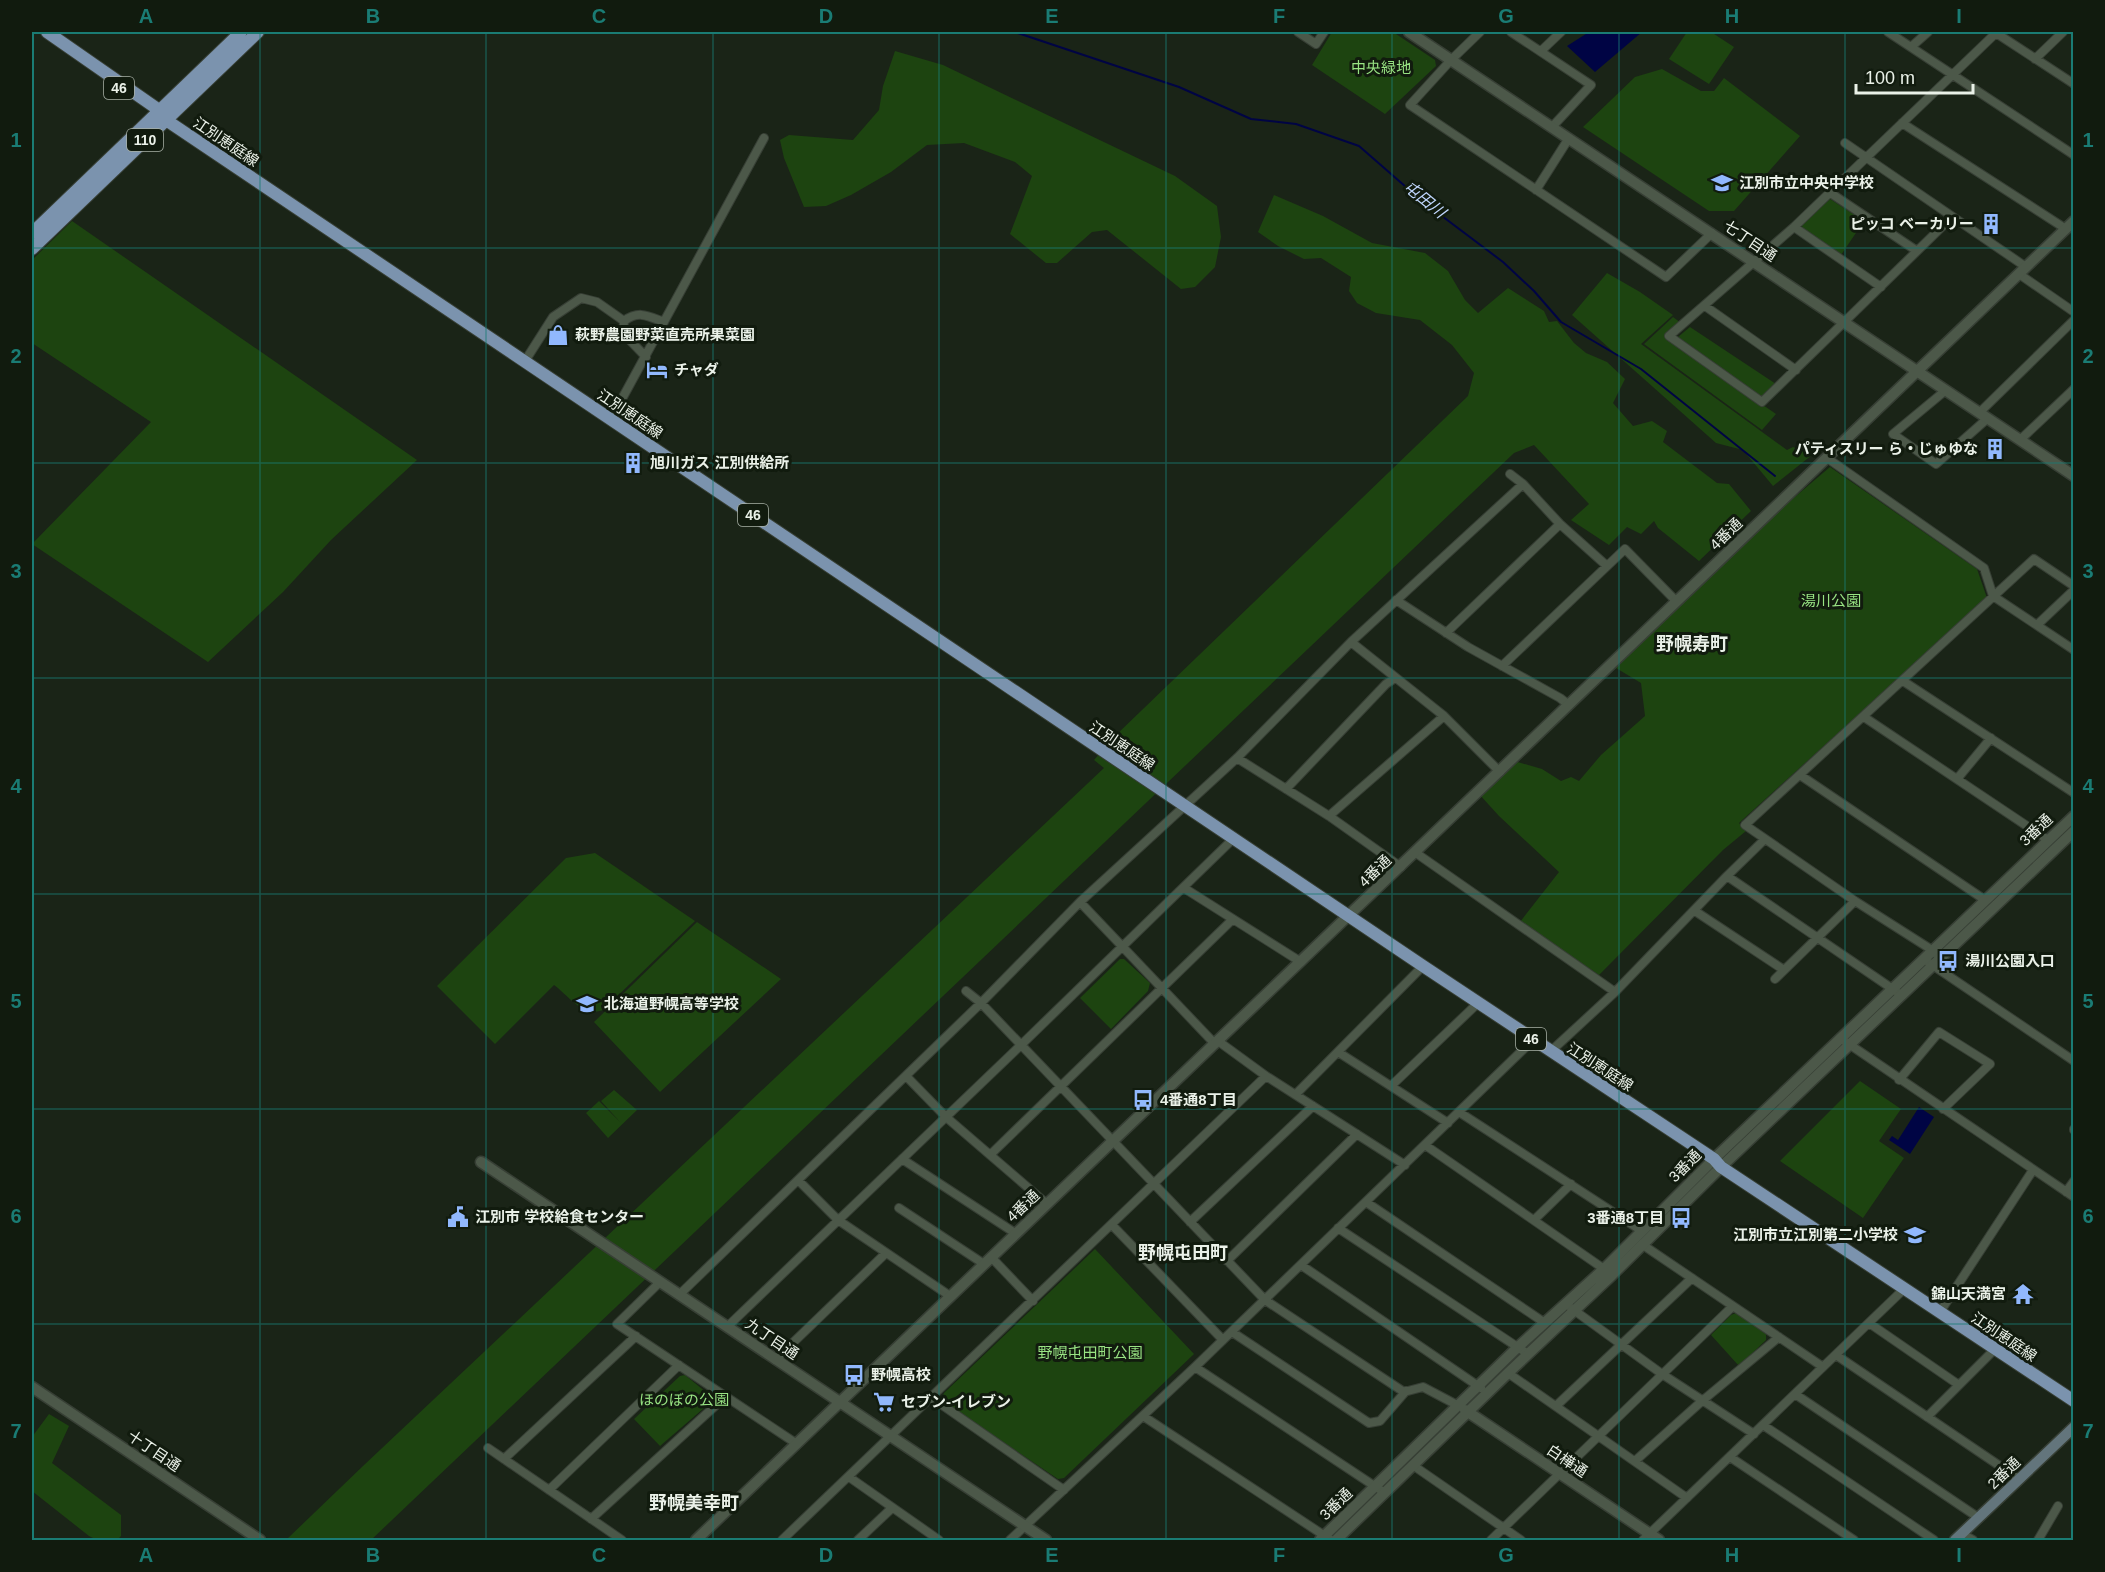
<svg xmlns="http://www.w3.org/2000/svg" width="2105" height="1572" font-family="Arial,'Noto Sans JP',sans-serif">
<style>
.green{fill:#1d4410}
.water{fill:#000444}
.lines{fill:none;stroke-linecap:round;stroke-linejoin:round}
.stream{stroke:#000444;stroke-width:2}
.minor-casing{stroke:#373f35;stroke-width:10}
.tertiary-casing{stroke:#373f35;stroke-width:13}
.secondary-casing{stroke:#373f35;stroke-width:13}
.primary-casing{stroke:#373f35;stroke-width:14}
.minor{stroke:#4c5849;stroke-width:8}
.tertiary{stroke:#4c5849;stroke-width:10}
.secondary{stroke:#63757c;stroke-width:10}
.primary{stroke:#7b93ae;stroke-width:12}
.grid{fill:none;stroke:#1a7c74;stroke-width:1.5;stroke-opacity:0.55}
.labels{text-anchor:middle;stroke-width:6;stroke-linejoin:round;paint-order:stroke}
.shield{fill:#111b0e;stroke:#a9b1a7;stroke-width:1.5}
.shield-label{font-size:14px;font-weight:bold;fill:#eaf1e8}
.park-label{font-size:15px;fill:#98e383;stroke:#111b0e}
.street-label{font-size:15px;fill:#eaf1e8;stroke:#111b0e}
.poi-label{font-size:15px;font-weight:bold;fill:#eaf1e8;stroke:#111b0e;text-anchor:start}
.water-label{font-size:16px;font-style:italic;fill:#c1d7fe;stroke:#111b0e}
.quarter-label{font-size:18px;font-weight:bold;fill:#eaf1e8;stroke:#111b0e}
.neatline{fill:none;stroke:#1a7c74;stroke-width:2}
.grid-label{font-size:20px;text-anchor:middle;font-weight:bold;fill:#1a7c74}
</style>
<rect width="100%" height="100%" fill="#1a2417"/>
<path class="green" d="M 1332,32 L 1393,32 L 1435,60 L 1436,66 L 1385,114 L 1312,65 Z
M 1687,32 L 1711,32 L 1734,47 L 1709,84 L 1669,59 Z
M 895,51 L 943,65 L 1175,176 L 1217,206 L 1221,237 L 1215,267 L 1195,287 L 1181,289 L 1107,230 L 1092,232 L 1057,263 L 1046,263 L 1010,234 L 1032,176 L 1015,162 L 964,143 L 927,145 L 891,172 L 851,195 L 826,206 L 804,207 L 784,158 L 780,140 L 789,135 L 853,140 L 879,110 L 883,86 Z
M 1662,69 L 1701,91 L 1714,91 L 1724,78 L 1800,136 L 1734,211 L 1709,211 L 1583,127 L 1635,77 Z
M 1274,195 L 1323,216 L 1372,243 L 1425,253 L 1448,271 L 1465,300 L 1478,313 L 1508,288 L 1544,311 L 1549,322 L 1557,321 L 1574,343 L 1586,353 L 1607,362 L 1625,379 L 1613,403 L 1633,426 L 1652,421 L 1667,431 L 1663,442 L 1717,483 L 1729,484 L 1751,511 L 1699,561 L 1658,528 L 1654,521 L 1641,534 L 1627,527 L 1609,545 L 1571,520 L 1589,504 L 1534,445 L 1514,453 L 371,1540 L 286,1540 L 363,1466 L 1104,768 L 1094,760 L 1114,737 L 1468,396 L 1474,373 L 1452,345 L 1420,320 L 1376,313 L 1357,303 L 1349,291 L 1351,277 L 1321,258 L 1304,259 L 1278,246 L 1258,232 Z
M 1830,199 L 1864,221 L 1841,255 L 1802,228 L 1802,225 Z
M 72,221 L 417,460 L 331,540 L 283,592 L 208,662 L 32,544 L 151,422 L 32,343 L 32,260 Z
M 1607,273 L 1640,292 L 1673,315 L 1641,344 L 1787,450 L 1793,447 L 1812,455 L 1773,486 L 1743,450 L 1716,443 L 1572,315 Z
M 1673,317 L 1681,323 L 1666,338 L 1776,414 L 1762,430 L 1644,344 Z
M 1690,327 L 1776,384 L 1761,397 L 1678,337 Z
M 1830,467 L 1977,569 L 1987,598 L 1739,823 L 1746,831 L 1723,850 L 1599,975 L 1520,922 L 1559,872 L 1499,816 L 1479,794 L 1514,761 L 1542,769 L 1561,781 L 1571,777 L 1579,781 L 1601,755 L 1645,716 L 1641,683 L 1616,668 L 1763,524 Z
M 595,853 L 695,921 L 603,1010 C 583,1018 569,996 554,985 L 495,1044 L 437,986 L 566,858 Z
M 697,922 L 781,979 L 660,1092 L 594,1022 Z
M 1120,959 L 1124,959 L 1150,983 L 1148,991 L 1111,1029 L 1080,998 Z
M 1860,1081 L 1901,1109 L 1879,1141 L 1904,1158 L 1863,1218 L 1780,1161 Z
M 614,1090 L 637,1110 L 608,1138 L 586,1113 L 599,1101 L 620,1122 L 601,1101 Z
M 1095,1249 L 1194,1354 L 1064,1478 L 1058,1479 L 941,1400 L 944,1393 Z
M 1736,1313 L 1766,1334 L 1766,1340 L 1739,1366 L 1711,1335 L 1731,1315 Z
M 685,1375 L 712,1397 L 711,1402 L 660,1446 L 634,1419 L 680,1376 Z
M 49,1414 L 69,1426 L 52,1463 L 121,1515 L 121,1536 L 117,1540 L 97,1540 L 89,1536 L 32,1491 L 32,1437 Z"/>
<path class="water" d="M 1589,32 L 1642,32 L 1595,72 L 1567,46 Z
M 1919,1107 L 1934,1117 L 1910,1154 L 1889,1140 L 1892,1136 L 1898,1140 Z"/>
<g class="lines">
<path class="stream" d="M 1015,32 L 1179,87 L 1251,119 L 1296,124 L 1359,146 L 1422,201 L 1503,262 L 1534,291 L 1561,322 L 1641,369 L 1775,476"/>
<defs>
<path id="minor" d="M 1298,32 L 1316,44 L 1324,32
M 1480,32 L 1451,60 L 1410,105 L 1666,277 L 1712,233
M 1511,32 L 1591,85 L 1552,127
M 1888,32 L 2074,155
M 1996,33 L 2074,84
M 1911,47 L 1928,32
M 1541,51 L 1561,32
M 2035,59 L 2063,32
M 1902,123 L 2066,229
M 1845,143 L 2026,267
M 1536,190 L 1569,138
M 1829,192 L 1917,251
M 1952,217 L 1762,402 L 1669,336 L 1794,227 L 1997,32
M 1794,227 L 1881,287
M 2019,274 L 2074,312
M 1705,306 L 1796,370
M 646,357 L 623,333 L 624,321 C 639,310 648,316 664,322
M 525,361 L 553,317 L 581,298 L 597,302 L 624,321
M 1946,390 L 1893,434 L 1936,464 L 1988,418
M 1979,413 L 2074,320
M 611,419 L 764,138
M 2020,440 L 2074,389
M 1827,458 L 1984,568 L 1993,596 L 2074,650
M 1510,474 L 1523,484 L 1560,524 L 1607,566
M 1396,600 L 1468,647 L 1560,698 L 1569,705
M 2037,625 L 2074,590
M 1446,633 L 1560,524
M 1351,642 L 1444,716 L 1500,772
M 1502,666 L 1625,549 L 1677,602
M 1903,681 L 2074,793
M 1864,717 L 2048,840
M 1237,758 L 1329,816 L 1401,867
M 1800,775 L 1985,900
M 1957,779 L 1991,738
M 1286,789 L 1386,684 L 1395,678
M 1329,816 L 1444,716
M 1416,853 L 1615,992
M 1727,876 L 1897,992
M 1184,888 L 1301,962
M 1080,902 L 1215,1044
M 1695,911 L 1784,970
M 1941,959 L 1932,950 L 1855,901 L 1745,825 L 2034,559 L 2074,586
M 1928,962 L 2074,1061
M 1775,979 L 1855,901
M 966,991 L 981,1003 L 1265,1300 L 1404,1392 L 1423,1387 L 1459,1406
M 1840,1038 L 2074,1197
M 1218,1041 L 1266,1076 L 1405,1165
M 1338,1052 L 1448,1123
M 1550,1052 L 1615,992 L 1727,876 L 1765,839
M 906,1076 L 946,1117 L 1047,1204
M 1899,1080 L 1939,1032 L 1990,1064 L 1943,1109
M 1391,1086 L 1478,1003
M 1296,1094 L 1423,966
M 1459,1112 L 1642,1231
M 2074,1129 L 2074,1130
M 1425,1145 L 1607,1271
M 990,1155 L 1233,919
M 902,1159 L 1015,1233
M 798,1180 L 838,1220 L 950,1296
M 2066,1192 L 2074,1181
M 1366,1202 L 1545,1323
M 899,1208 L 984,1264
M 1534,1220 L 1571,1184
M 1190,1222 L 1313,1106
M 1112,1225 L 1223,1340
M 1338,1228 L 1528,1354
M 1643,1245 L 1823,1367
M 991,1257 L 1033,1301
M 1227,1261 L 1357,1134
M 1301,1265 L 1481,1388
M 660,1282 L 617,1324 L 797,1444
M 679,1295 L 981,1003 L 1080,902 L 1237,758 L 1351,642 L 1523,484
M 1571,1308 L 1662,1374 L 1754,1434
M 1940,1312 L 2033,1170
M 1869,1323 L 1959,1385
M 727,1327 L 1021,1045 L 1233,839
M 1232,1332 L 1369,1423 L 1380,1421 L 1406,1391
M 1836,1355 L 2019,1479
M 775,1360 L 886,1253
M 1195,1367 L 1385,1493
M 1508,1373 L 1687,1498
M 1795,1394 L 1979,1518
M 932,1398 L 1064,1490
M 1556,1406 L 1692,1278
M 1143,1416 L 1331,1540
M 1927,1417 L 1995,1349
M 1763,1425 L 1934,1540
M 488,1448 L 622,1540
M 1730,1457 L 1854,1540
M 504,1459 L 636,1336
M 1635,1461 L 1702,1401 L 1779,1337
M 1414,1466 L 1521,1540
M 849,1477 L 939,1540
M 549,1490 L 679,1365
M 591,1519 L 726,1396
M 1962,1534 L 1973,1540
M 782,1540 L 1266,1076
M 858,1540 L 892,1508
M 1010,1540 L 1195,1367 L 1533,1040
M 1491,1540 L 1733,1306
M 1643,1540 L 1904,1289
M 2038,1540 L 2058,1506"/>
<path id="tertiary" d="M 1409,32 L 2074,476
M 481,1162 L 1046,1540
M 32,1387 L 260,1540
M 1465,1410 L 1659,1540
M 696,1540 L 2074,221
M 1320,1540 L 1518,1347 L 1604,1269 L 1714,1159 L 2074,816
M 1336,1540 L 1508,1373 L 1612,1275 L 1721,1167 L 2074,831"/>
<path id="secondary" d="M 1955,1540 L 2074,1427"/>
<path id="primary" d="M 47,32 L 159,110 L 166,120 L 1423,966 L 1714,1159 L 1721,1167 L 2074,1401
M 32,233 L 241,32
M 32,249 L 258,32"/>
</defs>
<use href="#minor" class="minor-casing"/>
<use href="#tertiary" class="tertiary-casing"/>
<use href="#secondary" class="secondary-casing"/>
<use href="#primary" class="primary-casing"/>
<use href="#minor" class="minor"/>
<use href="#tertiary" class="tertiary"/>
<use href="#secondary" class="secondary"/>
<use href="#primary" class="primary"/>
</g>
<path class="grid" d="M 260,32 L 260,1540M 486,32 L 486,1540M 713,32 L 713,1540M 939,32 L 939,1540M 1166,32 L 1166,1540M 1392,32 L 1392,1540M 1619,32 L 1619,1540M 1845,32 L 1845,1540M 32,248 L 2074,248M 32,463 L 2074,463M 32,678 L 2074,678M 32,894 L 2074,894M 32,1109 L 2074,1109M 32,1324 L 2074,1324"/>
<defs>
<symbol id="school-bare" viewBox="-9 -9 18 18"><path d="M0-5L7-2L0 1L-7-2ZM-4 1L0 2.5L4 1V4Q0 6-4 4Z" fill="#91b8fd" stroke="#111b0e" stroke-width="2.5" paint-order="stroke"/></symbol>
<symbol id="building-bare" viewBox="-9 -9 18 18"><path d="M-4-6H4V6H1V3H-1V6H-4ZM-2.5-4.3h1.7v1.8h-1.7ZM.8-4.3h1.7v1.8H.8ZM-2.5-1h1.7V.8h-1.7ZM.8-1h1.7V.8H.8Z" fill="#91b8fd" stroke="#111b0e" stroke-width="2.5" paint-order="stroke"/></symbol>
<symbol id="shop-bare" viewBox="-9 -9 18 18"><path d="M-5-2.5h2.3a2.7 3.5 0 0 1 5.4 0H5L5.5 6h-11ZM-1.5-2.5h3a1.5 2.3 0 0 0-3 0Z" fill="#91b8fd" stroke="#111b0e" stroke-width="2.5" paint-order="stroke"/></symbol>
<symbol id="hotel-bare" viewBox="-9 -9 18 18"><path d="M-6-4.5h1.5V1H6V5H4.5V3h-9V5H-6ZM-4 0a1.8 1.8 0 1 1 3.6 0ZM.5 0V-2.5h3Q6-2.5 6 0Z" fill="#91b8fd" stroke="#111b0e" stroke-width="2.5" paint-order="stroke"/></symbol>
<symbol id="bus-bare" viewBox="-9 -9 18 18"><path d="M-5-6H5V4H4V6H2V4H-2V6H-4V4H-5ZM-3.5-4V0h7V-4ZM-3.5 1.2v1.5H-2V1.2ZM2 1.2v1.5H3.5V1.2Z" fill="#91b8fd" stroke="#111b0e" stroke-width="2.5" paint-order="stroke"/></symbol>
<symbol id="civic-bare" viewBox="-9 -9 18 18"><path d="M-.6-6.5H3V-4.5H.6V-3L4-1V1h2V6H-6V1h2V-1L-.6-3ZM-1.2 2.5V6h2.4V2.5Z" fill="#91b8fd" stroke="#111b0e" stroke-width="2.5" paint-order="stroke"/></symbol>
<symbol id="temple-bare" viewBox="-9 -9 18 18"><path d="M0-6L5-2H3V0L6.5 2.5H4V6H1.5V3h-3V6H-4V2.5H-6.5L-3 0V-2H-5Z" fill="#91b8fd" stroke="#111b0e" stroke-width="2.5" paint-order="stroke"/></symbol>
<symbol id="supermarket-bare" viewBox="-9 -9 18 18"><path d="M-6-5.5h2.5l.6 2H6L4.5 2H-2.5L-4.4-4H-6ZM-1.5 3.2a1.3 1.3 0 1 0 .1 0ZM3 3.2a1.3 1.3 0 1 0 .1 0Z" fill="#91b8fd" stroke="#111b0e" stroke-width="2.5" paint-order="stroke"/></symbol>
</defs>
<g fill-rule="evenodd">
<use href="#school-bare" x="1707" y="168" width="30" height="30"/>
<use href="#building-bare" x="1976" y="209" width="30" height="30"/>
<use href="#shop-bare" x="543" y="320" width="30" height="30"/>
<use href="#hotel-bare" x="642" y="355" width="30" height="30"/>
<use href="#building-bare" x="1980" y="434" width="30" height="30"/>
<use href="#building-bare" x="618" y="448" width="30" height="30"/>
<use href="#bus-bare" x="1933" y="946" width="30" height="30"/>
<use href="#school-bare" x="572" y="989" width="30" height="30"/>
<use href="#bus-bare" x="1128" y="1085" width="30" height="30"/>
<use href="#civic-bare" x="443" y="1202" width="30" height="30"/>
<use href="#bus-bare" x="1666" y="1203" width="30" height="30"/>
<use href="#school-bare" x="1900" y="1220" width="30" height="30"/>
<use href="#temple-bare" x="2008" y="1279" width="30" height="30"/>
<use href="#bus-bare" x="839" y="1360" width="30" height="30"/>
<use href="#supermarket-bare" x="869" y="1387" width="30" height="30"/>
</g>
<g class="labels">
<g class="shield">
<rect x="104" y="77" width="30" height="22" rx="4.5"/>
<rect x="127" y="129" width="36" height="22" rx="4.5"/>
<rect x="738" y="504" width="30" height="22" rx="4.5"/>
<rect x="1516" y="1028" width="30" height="22" rx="4.5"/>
</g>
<g class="shield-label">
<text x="119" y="93">46</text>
<text x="145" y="145">110</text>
<text x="753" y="520">46</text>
<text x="1531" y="1044">46</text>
</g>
<g class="park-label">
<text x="1381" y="73">中央緑地</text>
<text x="1831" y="606">湯川公園</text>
<text x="1090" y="1358">野幌屯田町公園</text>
<text x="684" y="1405">ほのぼの公園</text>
</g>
<g class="street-label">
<text transform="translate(226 142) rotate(34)" y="5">江別恵庭線</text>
<text transform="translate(1750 241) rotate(34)" y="5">七丁目通</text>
<text transform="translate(630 414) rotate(34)" y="5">江別恵庭線</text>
<text transform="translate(1726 534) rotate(-44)" y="5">4番通</text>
<text transform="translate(1122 746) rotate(34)" y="5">江別恵庭線</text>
<text transform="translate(2036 830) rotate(-43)" y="5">3番通</text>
<text transform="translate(1375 871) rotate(-44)" y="5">4番通</text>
<text transform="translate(1600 1067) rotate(33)" y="5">江別恵庭線</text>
<text transform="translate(1685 1166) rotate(-45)" y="5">3番通</text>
<text transform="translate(1023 1206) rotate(-43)" y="5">4番通</text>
<text transform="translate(2004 1337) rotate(34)" y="5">江別恵庭線</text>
<text transform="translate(772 1339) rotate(34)" y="5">九丁目通</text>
<text transform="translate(154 1451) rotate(34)" y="5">十丁目通</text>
<text transform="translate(1567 1461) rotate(34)" y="5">白樺通</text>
<text transform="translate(2004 1473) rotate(-44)" y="5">2番通</text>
<text transform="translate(1336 1504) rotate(-44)" y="5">3番通</text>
</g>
<g class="poi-label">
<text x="1739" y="188">江別市立中央中学校</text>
<text x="1974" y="229" text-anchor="end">ピッコ ベーカリー</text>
<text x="575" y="340">萩野農園野菜直売所果菜園</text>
<text x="674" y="375">チャダ</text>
<text x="1978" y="454" text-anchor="end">パティスリー ら・じゅゆな</text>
<text x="650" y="468">旭川ガス 江別供給所</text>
<text x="1965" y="966">湯川公園入口</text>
<text x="604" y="1009">北海道野幌高等学校</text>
<text x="1160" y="1105">4番通8丁目</text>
<text x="475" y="1222">江別市 学校給食センター</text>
<text x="1664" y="1223" text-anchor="end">3番通8丁目</text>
<text x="1898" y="1240" text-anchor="end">江別市立江別第二小学校</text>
<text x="2006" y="1299" text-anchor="end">錦山天満宮</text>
<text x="871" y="1380">野幌高校</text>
<text x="901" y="1407">セブン-イレブン</text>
</g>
<g class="water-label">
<text transform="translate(1425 199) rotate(39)" y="6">屯田川</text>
</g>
<g class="quarter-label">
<text x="1692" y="650">野幌寿町</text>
<text x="1183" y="1259">野幌屯田町</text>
<text x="694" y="1509">野幌美幸町</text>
</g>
</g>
<rect width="2105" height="1572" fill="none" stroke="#111b0e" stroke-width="66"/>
<path d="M1856 84v9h117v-9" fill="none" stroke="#eaf1e8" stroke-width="3"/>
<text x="1865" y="84" font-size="18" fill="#eaf1e8" stroke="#111b0e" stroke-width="4.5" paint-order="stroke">100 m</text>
<rect x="33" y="33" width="2039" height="1506" class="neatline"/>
<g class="grid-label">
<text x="146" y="23">A</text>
<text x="373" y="23">B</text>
<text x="599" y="23">C</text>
<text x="826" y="23">D</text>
<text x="1052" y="23">E</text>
<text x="1279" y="23">F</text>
<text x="1506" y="23">G</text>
<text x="1732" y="23">H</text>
<text x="1959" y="23">I</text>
<text x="16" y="147">1</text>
<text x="2088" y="147">1</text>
<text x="16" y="363">2</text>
<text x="2088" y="363">2</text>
<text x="16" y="578">3</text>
<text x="2088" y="578">3</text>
<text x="16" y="793">4</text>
<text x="2088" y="793">4</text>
<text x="16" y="1008">5</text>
<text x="2088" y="1008">5</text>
<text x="16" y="1223">6</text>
<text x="2088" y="1223">6</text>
<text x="16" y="1438">7</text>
<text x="2088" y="1438">7</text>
<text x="146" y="1562">A</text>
<text x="373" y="1562">B</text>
<text x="599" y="1562">C</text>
<text x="826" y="1562">D</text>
<text x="1052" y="1562">E</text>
<text x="1279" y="1562">F</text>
<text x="1506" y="1562">G</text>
<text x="1732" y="1562">H</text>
<text x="1959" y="1562">I</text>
</g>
</svg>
